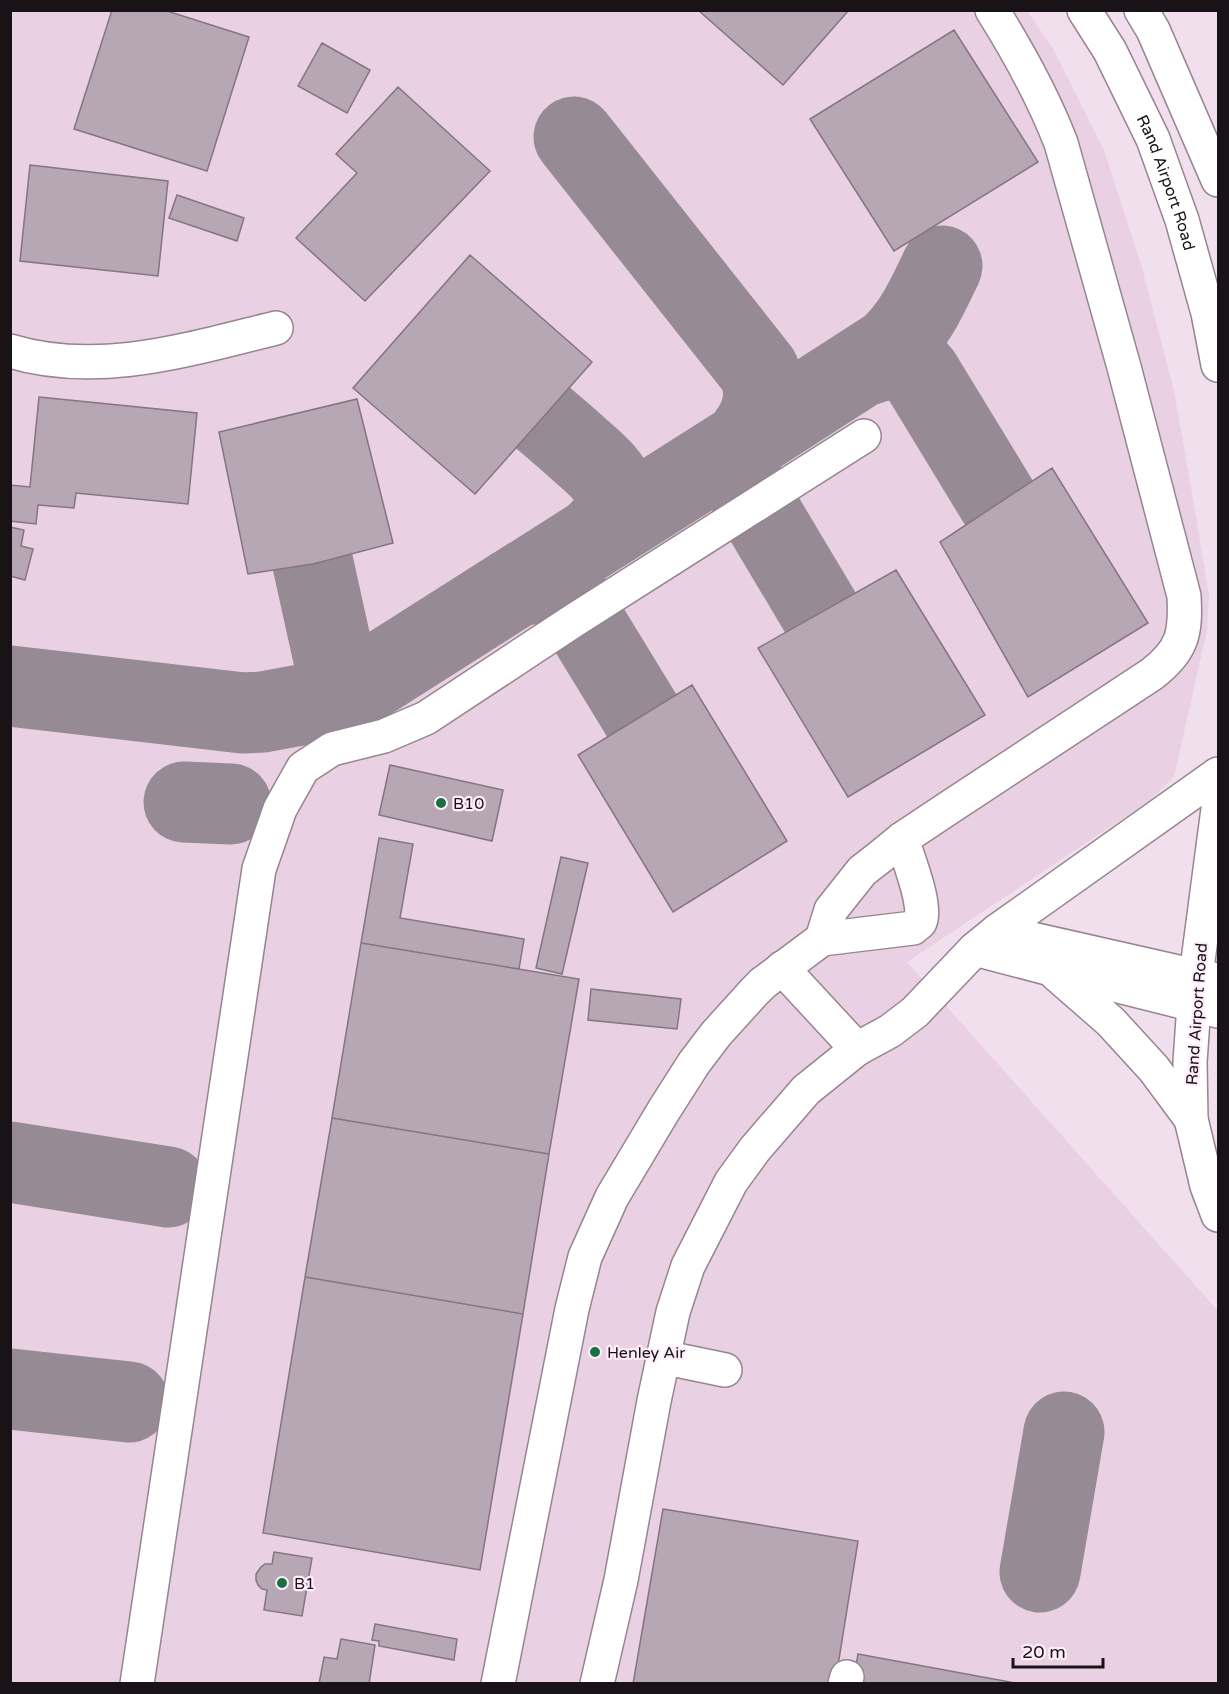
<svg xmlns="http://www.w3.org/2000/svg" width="1229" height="1694" font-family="'Varela Round',sans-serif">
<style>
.built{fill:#e9d0e2}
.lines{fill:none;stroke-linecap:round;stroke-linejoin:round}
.taxiway{stroke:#968a94;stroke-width:81}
.building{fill:#b7a6b3;stroke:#847580;stroke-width:1.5}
.minor-casing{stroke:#968591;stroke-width:36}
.minor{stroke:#fff;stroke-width:33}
.poi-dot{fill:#197043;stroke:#ffedfa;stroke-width:2}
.labels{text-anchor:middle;stroke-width:4.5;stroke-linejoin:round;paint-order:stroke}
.street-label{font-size:16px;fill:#191317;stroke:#ffedfa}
.poi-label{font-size:16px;fill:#191317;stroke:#ffedfa;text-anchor:start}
</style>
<rect width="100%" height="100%" fill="#f1dfed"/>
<path class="built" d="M 11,11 L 1027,11 L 1052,47 L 1104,150 L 1142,268 L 1174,391 L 1193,499 L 1209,596 L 1207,630 L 1174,777 L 1149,801 L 907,962 L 1218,1311 L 1218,1683 L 11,1684 Z"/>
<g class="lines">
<path class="taxiway" d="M 864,366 C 888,358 904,354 921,375 L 999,503
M 543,418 C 556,429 569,440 582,452 C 615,480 633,501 595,536
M 741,444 L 890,348 C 915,325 927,297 942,266
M 695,473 C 713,466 729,469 743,483 L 820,612
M 510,590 C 529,580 552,582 568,595 L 642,716
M 10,686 L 243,713 L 263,712 L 327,700 L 347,694 L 741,444 C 760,423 770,399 759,371 L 574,137
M 311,703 C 325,697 335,692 338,677 L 313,564
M 184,802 L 231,804
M 10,1162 L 168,1187
M 10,1389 L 129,1402
M 1040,1572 L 1064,1432"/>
</g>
<path class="building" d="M 112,10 L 164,10 L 249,37 L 207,171 L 74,129 Z
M 698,10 L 849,10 L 783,85 Z
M 954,30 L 1038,162 L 894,251 L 810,119 Z
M 322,43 L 370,70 L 347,113 L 298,86 Z
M 398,87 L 490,171 L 365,301 L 296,238 L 357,173 L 336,154 Z
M 30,165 L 168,181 L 158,276 L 20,261 Z
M 177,195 L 244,218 L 237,241 L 169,218 Z
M 470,255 L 592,362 L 475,494 L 353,388 Z
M 39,397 L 197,413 L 188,504 L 76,493 L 74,508 L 38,505 L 36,524 L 10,521 L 10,485 L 30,487 Z
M 357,399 L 393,543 L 313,564 L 248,574 L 219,432 Z
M 1052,468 L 1148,623 L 1028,697 L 940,542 Z
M 10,527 L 24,530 L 21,546 L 33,549 L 25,580 L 10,576 Z
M 896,570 L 985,715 L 848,797 L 758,648 Z
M 692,685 L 787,841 L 673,912 L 578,755 Z
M 390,765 L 503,790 L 492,841 L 379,815 Z
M 379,838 L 413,844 L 400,918 L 524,939 L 519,969 L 361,943 Z
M 561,857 L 588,863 L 562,974 L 536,968 Z
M 361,943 L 579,979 L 549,1154 L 332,1118 Z
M 591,989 L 681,999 L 677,1029 L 588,1020 Z
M 332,1118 L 549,1154 L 523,1314 L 305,1277 Z
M 305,1277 L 523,1314 L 480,1570 L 263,1533 Z
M 663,1509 L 858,1541 L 835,1684 L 633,1684 Z
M 274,1552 L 312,1558 L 302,1616 L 264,1610 L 267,1590 L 262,1589 L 258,1585 L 256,1580 L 256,1574 L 261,1567 L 265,1564 L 272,1564 Z
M 375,1624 L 457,1639 L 454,1660 L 379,1646 L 379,1641 L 372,1640 Z
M 341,1639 L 375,1645 L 369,1684 L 319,1684 L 324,1657 L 337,1659 Z
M 858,1654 L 1021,1684 L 853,1684 Z"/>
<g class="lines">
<defs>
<g id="minor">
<path id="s1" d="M 1084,10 L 1110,51 L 1153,139 L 1182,220 L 1208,313 L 1218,365"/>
<path d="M 1141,10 L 1153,30 L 1218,180"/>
<path d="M 10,351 C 99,378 190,349 276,328"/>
<path d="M 1218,809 L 1196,976 L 1190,1062 L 1191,1119 L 1207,1186 L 1218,1215"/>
<path d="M 997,931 L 1196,976 L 1218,980"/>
<path d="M 822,939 L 831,910 L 862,871 L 880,857 L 902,839 L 950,807 L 1152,674 C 1183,650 1186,633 1184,596 L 1124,367 L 1061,143 C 1043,97 1019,53 992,10"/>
<path d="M 975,949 L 1051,969 L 1218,1011"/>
<path d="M 782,968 L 857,1049"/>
<path d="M 1056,974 L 1111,1022 L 1154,1069 L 1191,1119"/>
<path d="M 662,1357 L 725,1370"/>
<path d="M 137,1684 L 259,869 L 280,809 L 303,768 L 332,749 L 384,736 L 426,718 L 573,621 L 864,436"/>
<path d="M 498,1684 L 572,1309 L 585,1257 L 612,1197 L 664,1110 L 694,1063 L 716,1034 L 754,992 L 763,983 L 822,939 L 913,928 C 915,926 918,924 920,922 C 928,908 907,855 902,839"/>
<path d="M 597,1684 L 621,1580 L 654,1401 L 673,1312 L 688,1266 L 731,1182 L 755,1149 L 806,1090 L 857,1049 L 890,1031 L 915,1012 L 975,949 L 997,931 L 1218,774"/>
<path d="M 845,1684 L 847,1677"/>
</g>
</defs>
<use href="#minor" class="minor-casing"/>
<use href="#minor" class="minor"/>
</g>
<g class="poi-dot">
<circle cx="441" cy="803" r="6"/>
<circle cx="595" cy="1352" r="6"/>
<circle cx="282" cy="1583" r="6"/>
</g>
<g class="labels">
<g class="street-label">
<text dy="6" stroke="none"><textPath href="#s1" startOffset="192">Rand Airport Road</textPath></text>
<text transform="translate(1196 1014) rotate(-86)" y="6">Rand Airport Road</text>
</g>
<g class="poi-label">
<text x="453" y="809">B10</text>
<text x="607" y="1358">Henley Air</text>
<text x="294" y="1589">B1</text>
</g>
</g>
<rect width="1229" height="1694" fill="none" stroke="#191317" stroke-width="24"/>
<path d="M1013 1658v9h90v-9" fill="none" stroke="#191317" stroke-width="3"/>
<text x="1022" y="1658" font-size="18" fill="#191317" stroke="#ffedfa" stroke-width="4.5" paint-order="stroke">20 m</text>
</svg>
